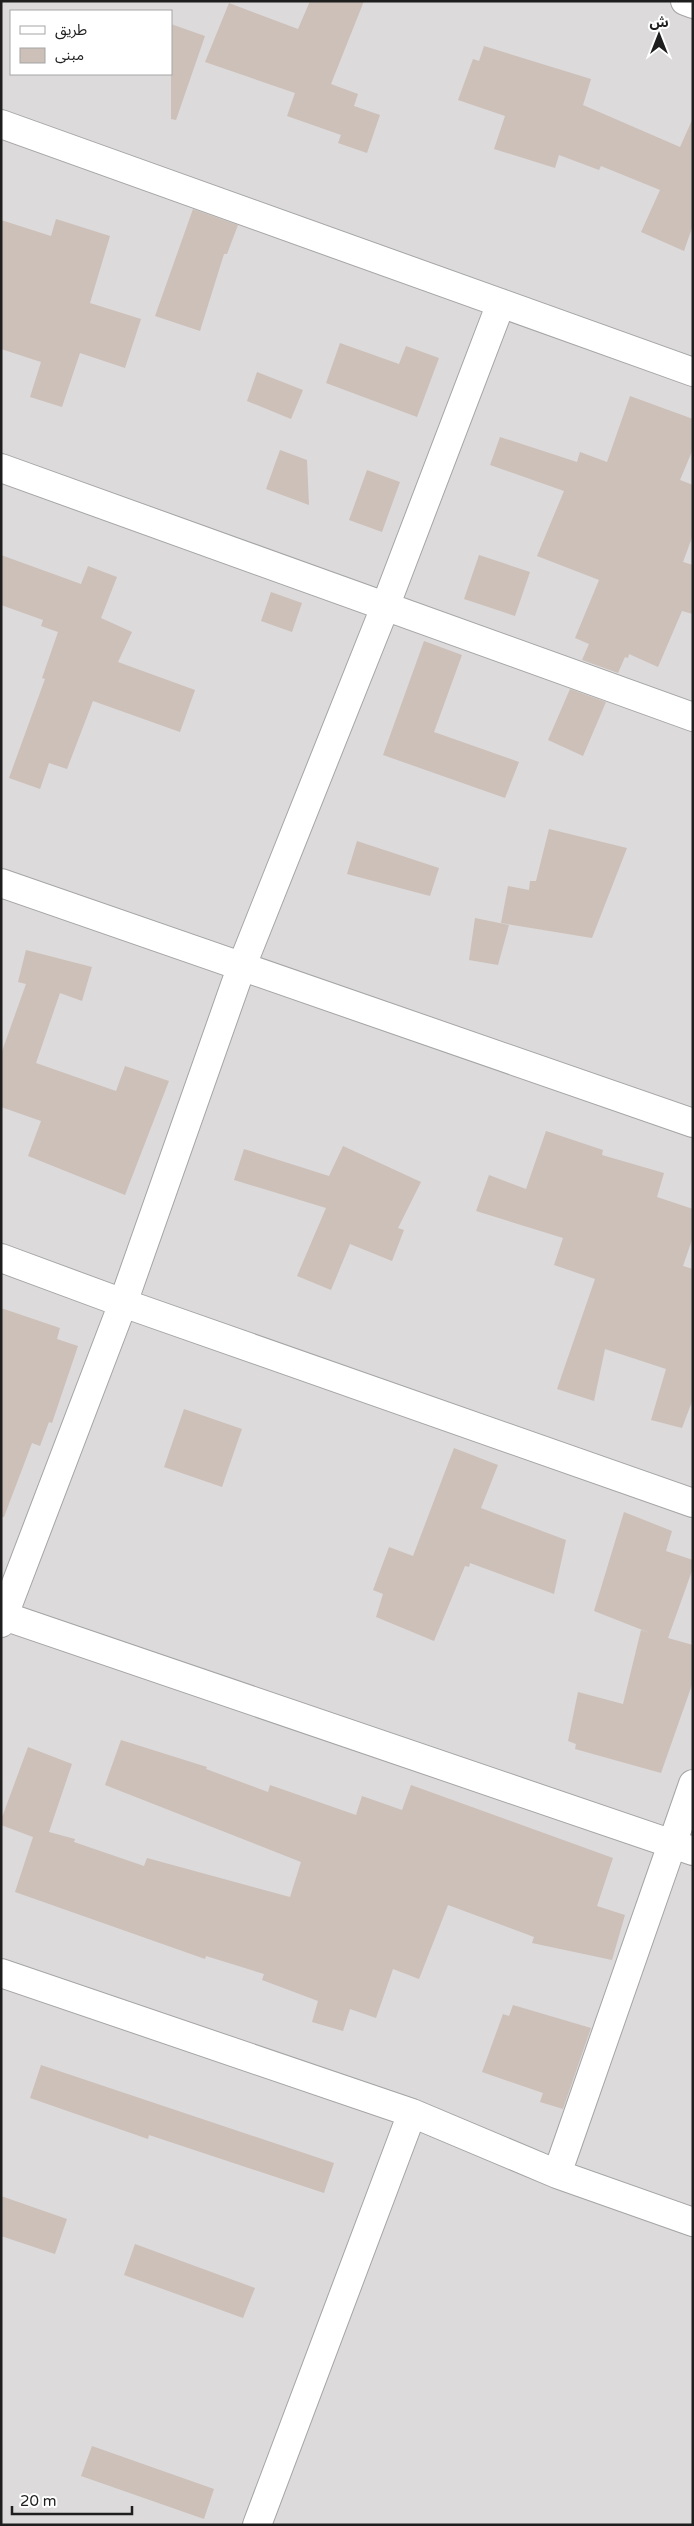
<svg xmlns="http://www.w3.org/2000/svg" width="694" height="2526" font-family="'Varela Round','Noto Sans Arabic',sans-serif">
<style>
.residential{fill:#dcdadb;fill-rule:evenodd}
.building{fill:#ccc0b8}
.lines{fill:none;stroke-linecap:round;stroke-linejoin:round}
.street-casing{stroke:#a5a5a5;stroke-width:30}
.street{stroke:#fff;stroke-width:28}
</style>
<rect width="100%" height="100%" fill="#f0eae2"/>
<path class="residential" d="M 1,1 L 693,1 L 693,2525 L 1,2525 ZM 11,11 L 171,11 L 171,74 L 11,74 Z"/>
<path class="building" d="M 310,1 L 364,1 L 331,84 L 358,94 L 354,106 L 380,115 L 367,153 L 338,143 L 341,135 L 287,116 L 295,93 L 205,62 L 229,3 L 298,29 Z
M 171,24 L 205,36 L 176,120 L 171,119 Z
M 484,46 L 591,79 L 583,105 L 680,147 L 693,118 L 693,225 L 684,251 L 641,232 L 660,190 L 601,166 L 599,170 L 559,155 L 555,168 L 494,149 L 505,116 L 458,100 L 473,59 L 479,61 Z
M 193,209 L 238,225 L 227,254 L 224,254 L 200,331 L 155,316 Z
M 56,219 L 110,236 L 90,303 L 141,319 L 125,368 L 80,353 L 62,407 L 30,397 L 41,362 L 1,349 L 1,220 L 51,236 Z
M 340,343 L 399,364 L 406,346 L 439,358 L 417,417 L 326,383 Z
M 257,372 L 303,390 L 291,419 L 247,401 Z
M 630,396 L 693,419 L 693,449 L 680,480 L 693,485 L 693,535 L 683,562 L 693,565 L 693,614 L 682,611 L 658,667 L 629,654 L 628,658 L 625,657 L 618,673 L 582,660 L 589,644 L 575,638 L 599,580 L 537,556 L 564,491 L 490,465 L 500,437 L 577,462 L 580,452 L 607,462 Z
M 280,450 L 307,460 L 309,505 L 266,489 Z
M 367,470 L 400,482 L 382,532 L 349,520 Z
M 1,555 L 81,584 L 88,566 L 117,577 L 101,618 L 132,632 L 118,662 L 195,690 L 180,732 L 93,701 L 67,769 L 49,763 L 40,789 L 9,778 L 45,679 L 42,678 L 58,632 L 41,626 L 43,620 L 1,605 Z
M 479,555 L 530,572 L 515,616 L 464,599 Z
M 271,592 L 302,603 L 292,632 L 261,621 Z
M 424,641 L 462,655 L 434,732 L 519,762 L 505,798 L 383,755 Z
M 570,689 L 606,702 L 583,756 L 548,740 Z
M 549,829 L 627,848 L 592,938 L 501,923 L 508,886 L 529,890 L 530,881 L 536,881 Z
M 357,841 L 439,868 L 430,896 L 347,874 Z
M 475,918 L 509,925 L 498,965 L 469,960 Z
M 26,950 L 92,967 L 82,1001 L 60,993 L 36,1063 L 116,1091 L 125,1066 L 169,1081 L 125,1195 L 28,1156 L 41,1121 L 1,1107 L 1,1054 L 26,984 L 18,982 Z
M 546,1131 L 603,1150 L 602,1155 L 664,1173 L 657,1197 L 693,1209 L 693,1237 L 683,1266 L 693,1269 L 693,1399 L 682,1428 L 651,1420 L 666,1369 L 605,1349 L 594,1401 L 557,1389 L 595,1279 L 554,1265 L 563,1238 L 476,1211 L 489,1175 L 526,1189 Z
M 343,1146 L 421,1182 L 398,1228 L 404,1230 L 392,1261 L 350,1244 L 331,1290 L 297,1276 L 326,1208 L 234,1180 L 244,1149 L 329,1176 Z
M 1,1308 L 60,1328 L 57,1339 L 78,1346 L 52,1423 L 49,1422 L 40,1446 L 32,1443 L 4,1517 L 1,1517 Z
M 184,1409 L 242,1429 L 222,1487 L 164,1467 Z
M 454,1448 L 498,1465 L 481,1508 L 566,1540 L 554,1594 L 470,1563 L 469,1567 L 465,1566 L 434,1641 L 376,1617 L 383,1594 L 373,1590 L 389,1547 L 413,1556 Z
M 624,1512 L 672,1531 L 666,1551 L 693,1560 L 693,1568 L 668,1638 L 693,1645 L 693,1682 L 661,1773 L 575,1749 L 576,1744 L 568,1741 L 578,1692 L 623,1704 L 641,1630 L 650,1633 L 594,1611 Z
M 121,1740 L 207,1767 L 206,1769 L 268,1792 L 270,1785 L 356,1815 L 362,1796 L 402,1810 L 411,1785 L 613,1858 L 597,1906 L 625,1915 L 612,1960 L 532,1943 L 534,1937 L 448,1905 L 419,1979 L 393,1969 L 376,2018 L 350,2009 L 343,2031 L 312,2022 L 318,2001 L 262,1980 L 264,1974 L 206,1956 L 205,1959 L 15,1892 L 33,1837 L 1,1825 L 1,1820 L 28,1747 L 72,1764 L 49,1832 L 75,1839 L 74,1842 L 144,1866 L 147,1858 L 290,1897 L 301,1862 L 105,1785 Z
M 513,2005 L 591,2028 L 563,2109 L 540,2102 L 543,2093 L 482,2072 L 503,2014 L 509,2016 Z
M 41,2065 L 334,2163 L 324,2193 L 149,2135 L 148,2139 L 30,2098 Z
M 1,2196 L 67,2219 L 55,2254 L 1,2236 Z
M 135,2244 L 255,2288 L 243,2318 L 124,2275 Z
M 92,2446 L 214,2489 L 204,2519 L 81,2476 Z"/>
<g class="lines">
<defs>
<path id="street" d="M 685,1 L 693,4
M 1,124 L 693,372
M 1,468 L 693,717
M 1,883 L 693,1123
M 1,1258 L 123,1303 L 693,1503
M 1,1615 L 693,1851
M 1,1623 L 123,1303 L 241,968 L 385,607 L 501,303
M 1,1973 L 412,2113 L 557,2174 L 693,2222
M 557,2174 L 693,1784
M 257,2525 L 412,2113"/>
</defs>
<use href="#street" class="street-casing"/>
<use href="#street" class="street"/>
</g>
<rect width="694" height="2526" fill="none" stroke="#1e1e1e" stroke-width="5"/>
<rect x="10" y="10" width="162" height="65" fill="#ffffff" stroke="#a5a5a5"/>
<rect x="20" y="26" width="25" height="8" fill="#ffffff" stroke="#a5a5a5"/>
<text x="55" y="35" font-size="15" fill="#1e1e1e">طريق</text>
<rect x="20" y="48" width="25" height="15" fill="#ccc0b8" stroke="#a5a5a5"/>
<text x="55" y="60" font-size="15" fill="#1e1e1e">مبنى</text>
<g transform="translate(659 35)" stroke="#ffffff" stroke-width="4" paint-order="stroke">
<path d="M0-4L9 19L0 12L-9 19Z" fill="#1e1e1e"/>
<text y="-8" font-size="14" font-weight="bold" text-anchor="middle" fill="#1e1e1e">ش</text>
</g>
<path d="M12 2506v8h120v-8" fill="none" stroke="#1e1e1e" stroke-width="2.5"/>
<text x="20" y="2506" font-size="15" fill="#1e1e1e" stroke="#ffffff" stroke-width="4" paint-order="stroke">20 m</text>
</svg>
